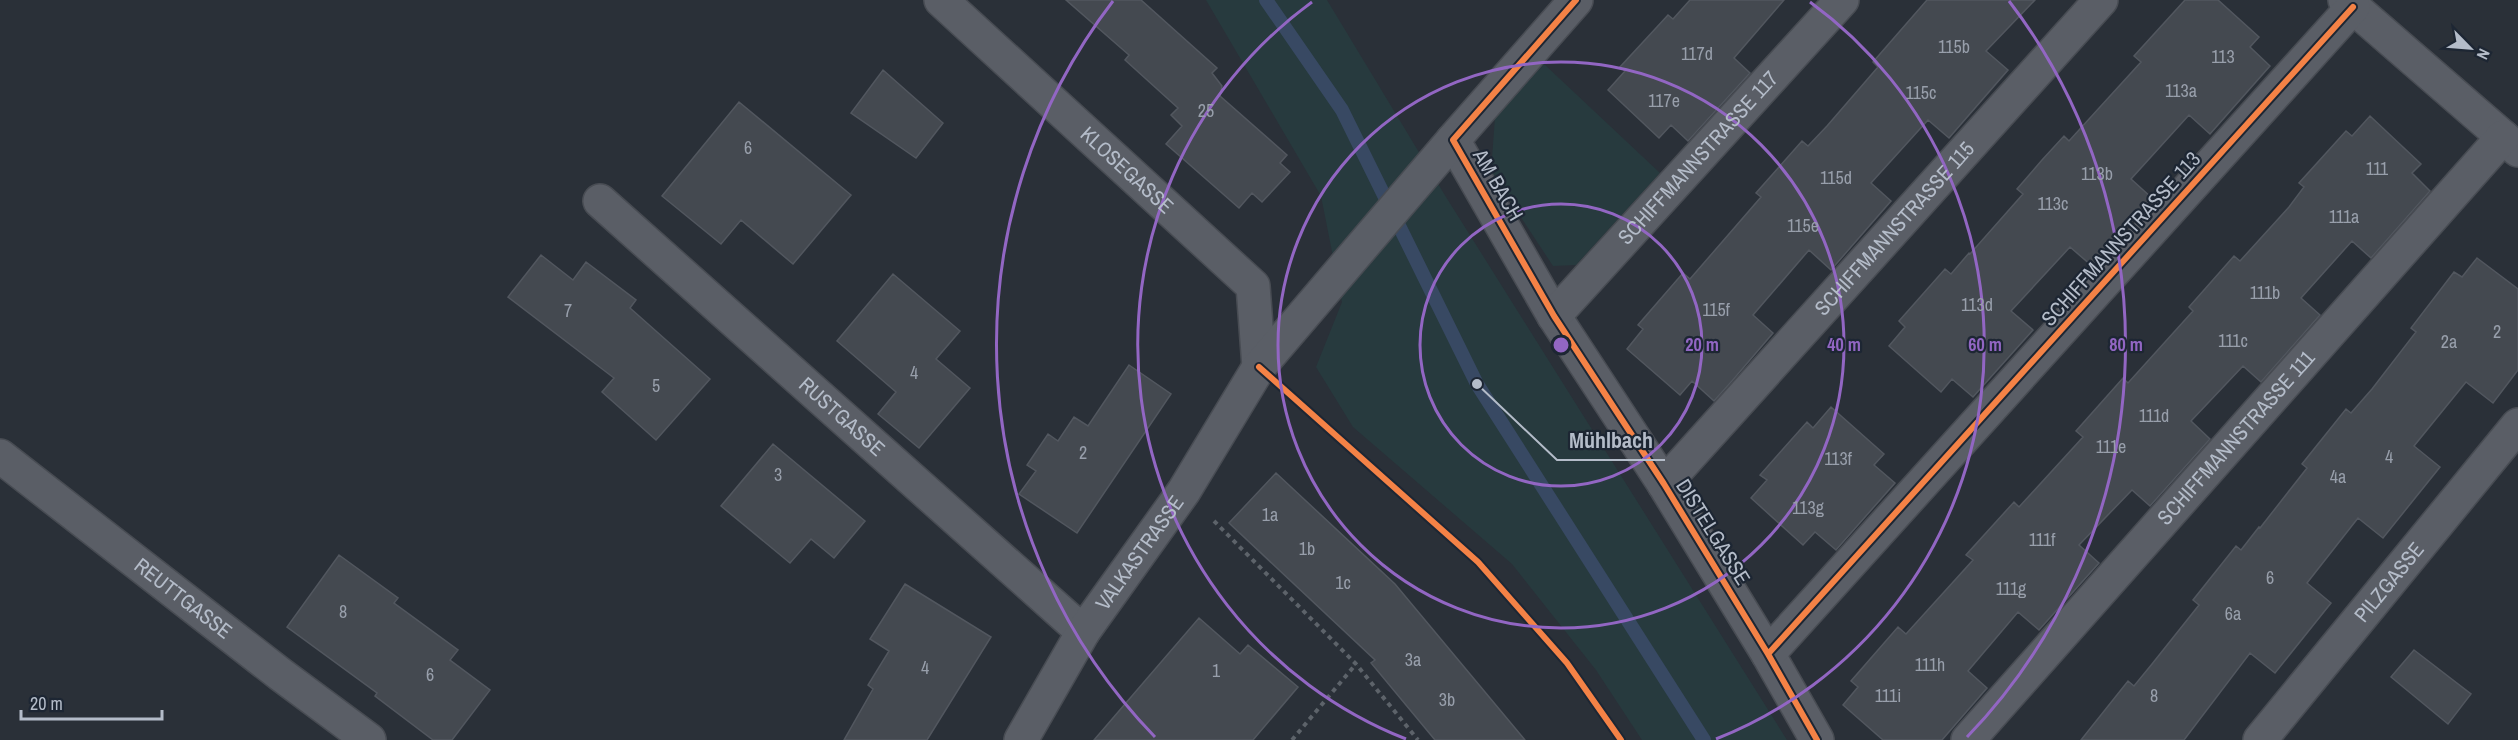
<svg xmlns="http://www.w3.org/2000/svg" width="2518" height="740" font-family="'Archivo Narrow',sans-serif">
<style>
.green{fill:#273a3e}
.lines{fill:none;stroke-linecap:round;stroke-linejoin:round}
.stream{stroke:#384963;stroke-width:14}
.building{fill:#444950;stroke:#52575f;stroke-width:1.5}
.street-casing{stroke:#484c53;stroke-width:36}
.path{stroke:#5d636a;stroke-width:4;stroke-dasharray:4.5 4.5;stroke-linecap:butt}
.street{stroke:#5a5e66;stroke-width:33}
.cycleway-casing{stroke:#1d2633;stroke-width:10}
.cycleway{stroke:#f48246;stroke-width:6}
.ring{fill:none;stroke:#9266c3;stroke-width:3}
.labels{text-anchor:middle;stroke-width:4.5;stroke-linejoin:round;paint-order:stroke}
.number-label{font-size:18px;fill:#989fab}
.street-label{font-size:21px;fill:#b4bcc9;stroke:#1d2633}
.centre{fill:#9266c3;stroke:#1d2633;stroke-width:3}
.ring-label{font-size:18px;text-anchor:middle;font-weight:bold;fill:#9266c3;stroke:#1d2633;stroke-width:4.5;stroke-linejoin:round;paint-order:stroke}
.leader{fill:none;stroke:#b4bcc9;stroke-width:2}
.callout-dot{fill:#b4bcc9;stroke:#1d2633;stroke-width:2}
.callout-label{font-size:22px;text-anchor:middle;font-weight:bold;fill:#b4bcc9;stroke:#1d2633;stroke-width:4.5;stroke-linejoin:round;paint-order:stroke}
</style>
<rect width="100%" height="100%" fill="#2a3038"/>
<path class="green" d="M 1206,0 L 1327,0 L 1446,197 L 1787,740 L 1642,740 L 1596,670 L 1512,564 L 1353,427 L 1316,367 L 1342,302 L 1321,196 Z
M 1544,64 L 1660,173 L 1576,265 L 1553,266 L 1491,172 L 1495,117 Z"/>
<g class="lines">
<path class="stream" d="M 1266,0 L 1342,110 L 1477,384 L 1704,740"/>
</g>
<path class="building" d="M 1066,0 L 1141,0 L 1217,68 L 1212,73 L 1222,86 L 1220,96 L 1287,155 L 1280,163 L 1290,172 L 1262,202 L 1252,193 L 1239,208 L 1166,144 L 1182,126 L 1171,115 L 1178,108 L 1125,60 L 1129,55 Z
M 1690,0 L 1784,0 L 1734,58 L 1750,73 L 1688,141 L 1671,125 L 1659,138 L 1608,90 L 1625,71 L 1620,67 L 1668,15 L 1673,19 Z
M 1927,0 L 2035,0 L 1986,51 L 2008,70 L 1949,138 L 1928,120 L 1871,183 L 1891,201 L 1831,270 L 1809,250 L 1753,315 L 1773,333 L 1732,381 L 1714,401 L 1692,381 L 1680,395 L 1627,349 L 1643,329 L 1638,325 L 1683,273 L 1690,279 L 1761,197 L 1756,193 L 1802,141 L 1808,146 L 1827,126 L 1878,67 L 1873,62 Z
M 2185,0 L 2218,0 L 2259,37 L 2250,47 L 2270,66 L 2210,134 L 2189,115 L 2131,179 L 2152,198 L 2092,266 L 2070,247 L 2011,311 L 2033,330 L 1973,397 L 1952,379 L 1941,392 L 1889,346 L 1905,327 L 1899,321 L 1945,269 L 1951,274 L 1969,253 L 1970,254 L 2023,194 L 2017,189 L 2042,160 L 2064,136 L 2069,141 L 2141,62 L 2134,56 Z
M 883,70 L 943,123 L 916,158 L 851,113 Z
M 739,102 L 851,195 L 793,264 L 741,220 L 721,244 L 662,196 Z
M 2370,116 L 2421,164 L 2412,173 L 2430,191 L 2371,258 L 2352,241 L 2301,298 L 2320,315 L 2261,382 L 2243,366 L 2191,421 L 2210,439 L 2150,506 L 2132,490 L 2079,545 L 2099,563 L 2039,630 L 2018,612 L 1968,671 L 1987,688 L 1942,740 L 1883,740 L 1843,705 L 1858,687 L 1851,681 L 1898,627 L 1906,634 L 1973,560 L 1966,555 L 2014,502 L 2019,507 L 2083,437 L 2076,431 L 2123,378 L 2128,383 L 2193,311 L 2189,307 L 2234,256 L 2240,261 L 2289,207 L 2304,187 L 2299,183 L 2346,131 L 2352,136 Z
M 541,255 L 573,280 L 586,262 L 636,300 L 630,308 L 710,379 L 656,440 L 602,392 L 614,378 L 508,297 Z
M 2477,258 L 2518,289 L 2518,370 L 2493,403 L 2466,382 L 2414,446 L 2440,467 L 2383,538 L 2358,518 L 2307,583 L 2331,603 L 2275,673 L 2250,653 L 2184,740 L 2081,740 L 2128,681 L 2134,686 L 2152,664 L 2199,605 L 2193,600 L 2236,546 L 2241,550 L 2259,527 L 2260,528 L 2307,468 L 2302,464 L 2346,409 L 2351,413 L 2372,389 L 2416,332 L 2411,328 L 2454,272 L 2462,277 Z
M 893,274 L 960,331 L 936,359 L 970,388 L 919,448 L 878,414 L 896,392 L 837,341 Z
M 1129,365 L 1171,394 L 1077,533 L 1019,494 L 1036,471 L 1027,465 L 1048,434 L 1058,441 L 1074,417 L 1088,426 Z
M 1831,407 L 1884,454 L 1874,465 L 1895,483 L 1836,550 L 1815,532 L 1803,545 L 1751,498 L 1767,480 L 1760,475 L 1807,422 L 1813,428 Z
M 773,444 L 865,521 L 834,558 L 811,539 L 790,563 L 721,506 Z
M 1276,473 L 1395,584 L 1525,740 L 1435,740 L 1371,663 L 1375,660 L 1229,523 Z
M 339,555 L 398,598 L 394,603 L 458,650 L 450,660 L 490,690 L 452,740 L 433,740 L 375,696 L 377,693 L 287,627 Z
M 905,584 L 991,637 L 927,740 L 844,740 L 873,689 L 868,685 L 889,651 L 870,639 Z
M 1199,618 L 1240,654 L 1248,645 L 1298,687 L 1253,740 L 1094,740 Z
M 2414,650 L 2471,694 L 2448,724 L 2391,677 Z"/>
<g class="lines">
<defs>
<g id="street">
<path id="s1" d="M 941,0 L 1253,286 L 1259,367"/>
<path d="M 1576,0 L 1453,140 L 1554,316 L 1664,484 L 1768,654 L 1817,740"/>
<path d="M 2345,0 L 2518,150"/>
<path id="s2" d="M 600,201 L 1083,632"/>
<path id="s3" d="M 1554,316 L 1842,0"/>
<path id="s4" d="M 0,456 L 280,674 L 369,740"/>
<path id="s5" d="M 1664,484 L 2101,0"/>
<path d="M 1768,654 L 2353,7"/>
<path id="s6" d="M 1021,740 L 1083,632 L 1184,491 L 1259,367 L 1453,140"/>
<path id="s7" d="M 1968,740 L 2503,137"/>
<path id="s8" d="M 2260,740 L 2518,425"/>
</g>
</defs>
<use href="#street" class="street-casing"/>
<path class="path" d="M 1214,521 L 1356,664 L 1418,740
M 1292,740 L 1356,664"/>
<use href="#street" class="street"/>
<defs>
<path id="cycleway" d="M 1576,0 L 1453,140 L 1554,316 L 1664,484 L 1768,654 L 1817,740
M 1259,367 L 1478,562 L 1567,663 L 1621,740
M 1768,654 L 2353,7"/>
</defs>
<use href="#cycleway" class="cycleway-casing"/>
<use href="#cycleway" class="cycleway"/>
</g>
<g class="ring">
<circle cx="1561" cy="345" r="141"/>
<circle cx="1561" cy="345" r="283"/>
<path d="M1406 739A424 424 0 0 1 1312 2M1810 2A424 424 0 0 1 1716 739"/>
<path d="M1155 737A565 565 0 0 1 1113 1M2009 1A565 565 0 0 1 1967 737"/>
</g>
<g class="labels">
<g class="number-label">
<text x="1954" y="53">115b</text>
<text x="1697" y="60">117d</text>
<text x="2223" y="63">113</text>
<text x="2181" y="97">113a</text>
<text x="1921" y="99">115c</text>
<text x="1664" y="107">117e</text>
<text x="1206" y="117">25</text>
<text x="748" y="154">6</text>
<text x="2377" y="175">111</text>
<text x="2097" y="180">113b</text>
<text x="1836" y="184">115d</text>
<text x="2053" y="210">113c</text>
<text x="2344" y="223">111a</text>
<text x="1803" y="232">115e</text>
<text x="2265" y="299">111b</text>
<text x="1977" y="311">113d</text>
<text x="1716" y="316">115f</text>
<text x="568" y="317">7</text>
<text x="2497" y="338">2</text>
<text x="2233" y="347">111c</text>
<text x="2449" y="348">2a</text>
<text x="914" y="379">4</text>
<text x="656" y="392">5</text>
<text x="2154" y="422">111d</text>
<text x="2111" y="453">111e</text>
<text x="1083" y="459">2</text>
<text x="2389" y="463">4</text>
<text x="1838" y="465">113f</text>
<text x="778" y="481">3</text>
<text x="2338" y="483">4a</text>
<text x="1808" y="514">113g</text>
<text x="1270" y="521">1a</text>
<text x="2042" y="546">111f</text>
<text x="1307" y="555">1b</text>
<text x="2270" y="584">6</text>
<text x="1343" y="589">1c</text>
<text x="2011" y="595">111g</text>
<text x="343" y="618">8</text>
<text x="2233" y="620">6a</text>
<text x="1413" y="666">3a</text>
<text x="1930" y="671">111h</text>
<text x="925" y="674">4</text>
<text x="1216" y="677">1</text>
<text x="430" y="681">6</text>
<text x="1888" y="702">111i</text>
<text x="2154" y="702">8</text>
<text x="1447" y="706">3b</text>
</g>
<g class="street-label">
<text dy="7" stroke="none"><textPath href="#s3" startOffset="214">SCHIFFMANNSTRASSE 117</textPath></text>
<text dy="7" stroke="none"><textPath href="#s1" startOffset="252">KLOSEGASSE</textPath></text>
<text transform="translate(1498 185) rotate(60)" y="7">AM BACH</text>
<text dy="7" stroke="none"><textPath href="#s5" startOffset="344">SCHIFFMANNSTRASSE 115</textPath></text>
<text transform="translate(2121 239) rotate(-48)" y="7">SCHIFFMANNSTRASSE 113</text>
<text dy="7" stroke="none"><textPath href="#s2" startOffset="324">RUSTGASSE</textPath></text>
<text dy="7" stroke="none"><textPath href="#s7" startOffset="404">SCHIFFMANNSTRASSE 111</textPath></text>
<text transform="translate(1713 532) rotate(58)" y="7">DISTELGASSE</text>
<text dy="7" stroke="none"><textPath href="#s6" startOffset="222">VALKASTRASSE</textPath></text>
<text dy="7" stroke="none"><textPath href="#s8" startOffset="204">PILZGASSE</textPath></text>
<text dy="7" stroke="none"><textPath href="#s4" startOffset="232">REUTTGASSE</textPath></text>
</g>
</g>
<circle cx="1561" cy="345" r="9" class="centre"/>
<g class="ring-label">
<text x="1702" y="351">20 m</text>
<text x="1844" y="351">40 m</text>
<text x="1985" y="351">60 m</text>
<text x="2126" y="351">80 m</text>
</g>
<path class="leader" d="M1477 384L1557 460H1665"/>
<circle class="callout-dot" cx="1477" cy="384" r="6"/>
<g class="callout-label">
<text x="1611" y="448">Mühlbach</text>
</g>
<g transform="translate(2470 48) rotate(115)" stroke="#1d2633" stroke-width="4.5" paint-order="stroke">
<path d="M0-4.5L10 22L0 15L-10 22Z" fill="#b4bcc9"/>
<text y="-9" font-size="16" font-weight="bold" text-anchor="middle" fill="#b4bcc9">N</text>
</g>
<path d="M21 710v9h141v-9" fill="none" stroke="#b4bcc9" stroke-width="3"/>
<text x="30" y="710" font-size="18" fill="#b4bcc9" stroke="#1d2633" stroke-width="4.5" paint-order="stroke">20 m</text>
</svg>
